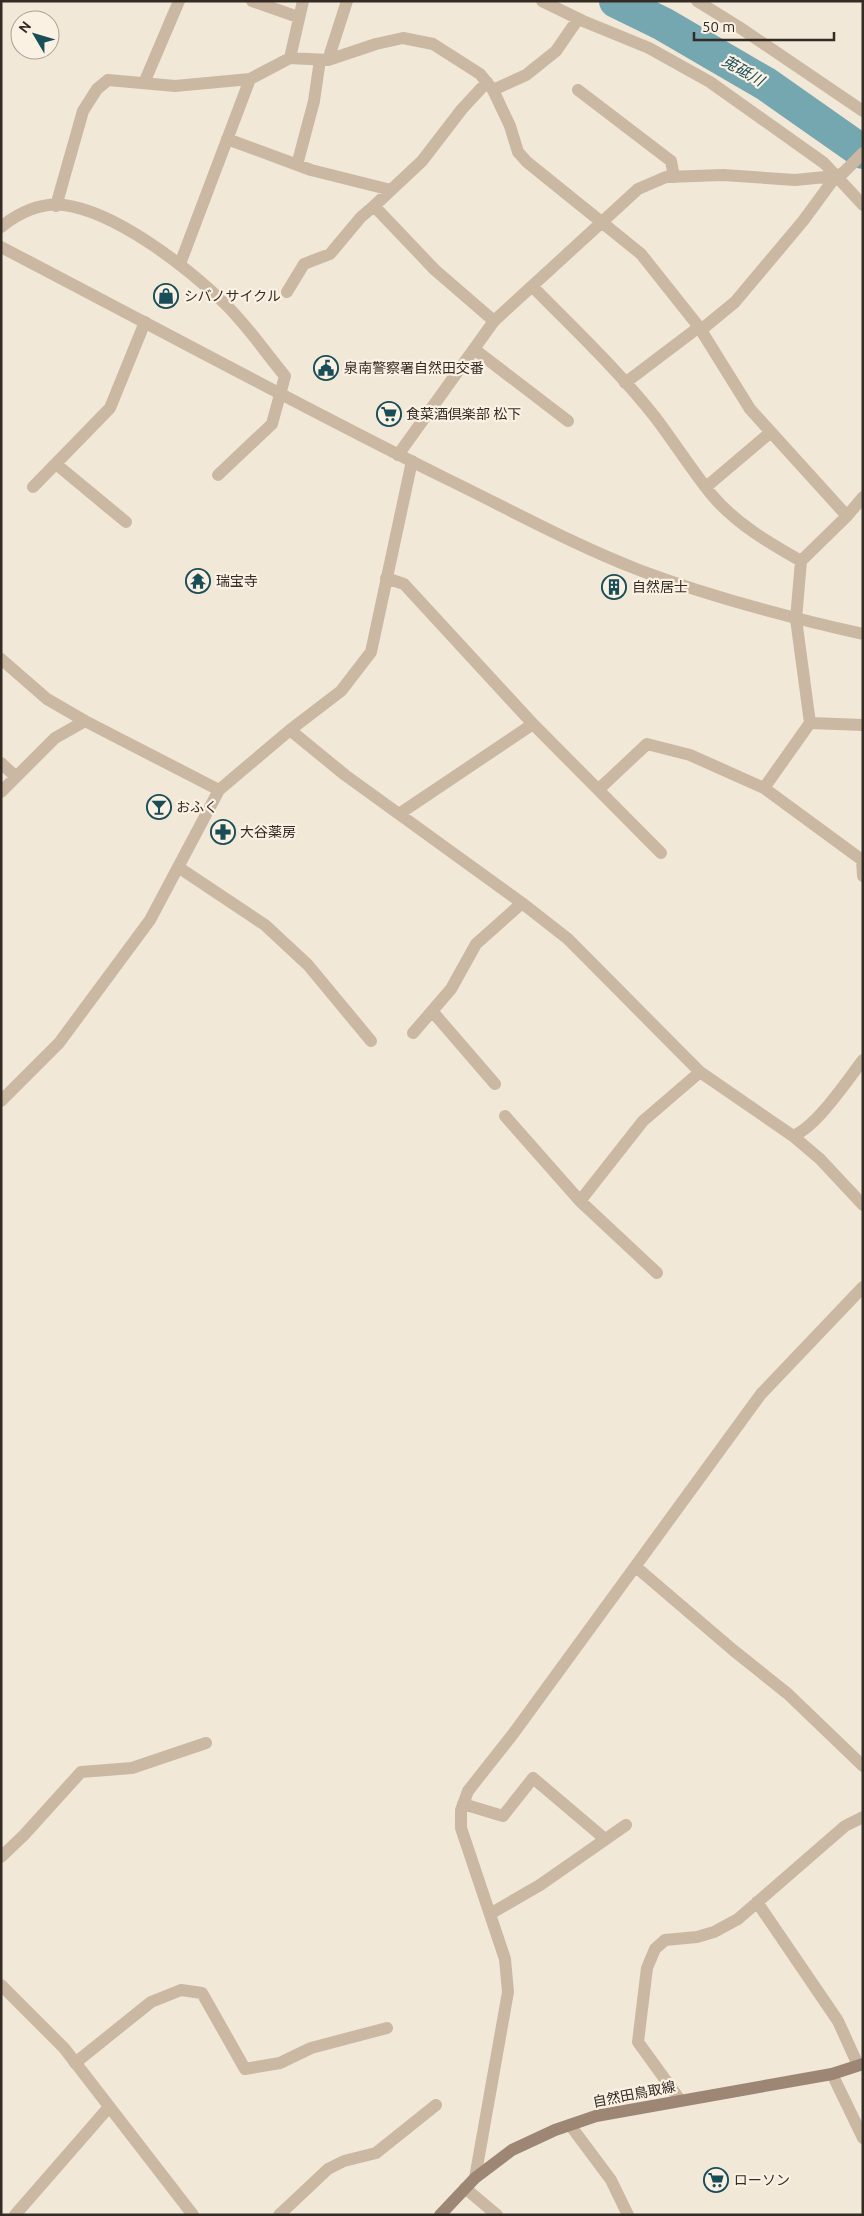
<svg xmlns="http://www.w3.org/2000/svg" width="864" height="2216" font-family="Ubuntu,'Noto Sans JP',sans-serif">
<style>
.lines{fill:none;stroke-linecap:round;stroke-linejoin:round}
.river{stroke:#75a7b0;stroke-width:34}
.minor{stroke:#cab8a2;stroke-width:12}
.tertiary{stroke:#cab8a2;stroke-width:12}
.secondary{stroke:#9d8774;stroke-width:12}
.labels{text-anchor:middle;stroke-width:4.5;stroke-linejoin:round;paint-order:stroke}
.poi-label{font-size:14px;fill:#342b25;stroke:#faf1e3;text-anchor:start}
.street-label{font-size:14px;fill:#342b25;stroke:#faf1e3}
.water-label{font-size:15px;font-style:italic;fill:#194d57;stroke:#faf1e3}
</style>
<rect width="100%" height="100%" fill="#f2e8d7"/>
<g class="lines">
<path class="river" d="M 616,1 L 663,24 L 766,84 L 863,152"/>
<path class="minor" d="M 252,1 L 298,17
M 542,1 L 583,21 L 649,48 L 710,82 L 824,163 L 863,205
M 697,1 L 739,27 L 863,111
M 290,58 L 303,1
M 328,60 L 347,1
M 144,83 L 179,1
M 493,90 L 526,75 L 556,51 L 578,19
M 578,90 L 671,161 L 674,177
M 227,139 L 311,170 L 391,190
M 297,165 L 314,101 L 320,60
M 56,206 L 83,111 L 97,89 L 108,80 L 175,86 L 250,79 L 290,58 L 328,60 L 376,44 L 403,38 L 433,44 L 480,74 L 493,90 L 510,126 L 518,152 L 527,162 L 641,254 L 699,327 L 750,409 L 847,516
M 374,206 L 422,161 L 462,109 L 487,82
M 1,227 C 18,213 41,202 64,205 C 116,212 184,265 221,300 C 245,322 264,351 285,376 L 272,424 L 218,475
M 180,264 L 250,79
M 533,287 C 574,329 618,370 655,417 C 674,442 691,469 711,494 C 735,523 769,543 801,561
M 287,292 L 304,264 L 330,254 L 361,217 L 374,206 L 435,270 L 494,321
M 701,330 L 735,302 L 803,221 L 836,176
M 474,349 L 568,421
M 625,383 L 699,327
M 398,455 L 494,321 L 638,189 L 666,177 L 723,175 L 795,180 L 836,176 L 843,173 L 863,153
M 56,464 L 126,522
M 33,487 L 110,408 L 145,322
M 706,487 L 771,432
M 386,578 L 404,584 L 533,724 L 661,853
M 1,659 L 47,699 L 85,721 L 219,790
M 810,723 L 863,725
M 290,730 L 345,775 L 522,903 L 568,939 L 700,1072 L 793,1136 L 820,1159 L 863,1205
M 1,763 L 16,777
M 764,788 L 810,723 L 796,619 L 801,561 L 847,516 L 863,497
M 599,789 L 647,744 L 690,755 L 764,788 L 862,860 L 863,876
M 1,792 L 55,738 L 85,721
M 399,814 L 533,724
M 178,867 L 265,925 L 308,965 L 371,1041
M 432,1011 L 495,1084
M 413,1033 L 451,989 L 476,944 L 522,903
M 1,1101 L 59,1043 L 150,920 L 219,790 L 290,730 L 341,691 L 371,652 L 412,461
M 505,1116 L 580,1201 L 657,1273
M 793,1136 C 817,1126 846,1082 863,1060
M 580,1201 L 643,1121 L 700,1072
M 636,1567 L 733,1650 L 788,1694 L 863,1766
M 463,1804 L 503,1816 L 533,1778 L 605,1839
M 1,1857 L 24,1835 L 81,1772 L 132,1768 L 206,1743
M 757,1902 L 838,2021 L 858,2065
M 490,1914 L 540,1885 L 626,1825
M 75,2063 L 151,2002 L 181,1990 L 202,1993 L 245,2069 L 280,2063 L 311,2048 L 387,2028
M 832,2074 L 863,2138
M 680,2100 L 638,2042 L 647,1968 L 655,1949 L 665,1940 L 697,1937 L 714,1932 L 738,1919 L 845,1826 L 863,1817
M 570,2125 L 611,2180 L 628,2215
M 475,2178 L 508,1992 L 505,1959 L 461,1828 L 461,1810 L 468,1791 L 513,1734 L 761,1394 L 863,1287
M 465,2188 L 497,2215
M 15,2215 L 109,2107
M 279,2215 L 328,2169 L 344,2161 L 376,2153 L 436,2105"/>
<path class="tertiary" d="M 1,247 C 149,324 296,404 445,478 C 509,509 572,544 639,570 C 711,597 787,617 863,634
M 1,1985 L 64,2048 L 193,2215"/>
<path class="secondary" d="M 440,2215 L 475,2178 L 512,2150 L 555,2130 L 596,2116 L 832,2074 L 863,2064"/>
</g>
<defs>
<symbol id="shop-ring" viewBox="-11 -11 22 22"><circle r="9.5" fill="#faf1e3" stroke="#194d57" stroke-width="1.5"/><path d="M-5-2.5h2.3a2.7 3.5 0 0 1 5.4 0H5L5.5 6h-11ZM-1.5-2.5h3a1.5 2.3 0 0 0-3 0Z" fill="#194d57"/></symbol>
<symbol id="civic-ring" viewBox="-11 -11 22 22"><circle r="9.5" fill="#faf1e3" stroke="#194d57" stroke-width="1.5"/><path d="M-.6-6.5H3V-4.5H.6V-3L4-1V1h2V6H-6V1h2V-1L-.6-3ZM-1.2 2.5V6h2.4V2.5Z" fill="#194d57"/></symbol>
<symbol id="supermarket-ring" viewBox="-11 -11 22 22"><circle r="9.5" fill="#faf1e3" stroke="#194d57" stroke-width="1.5"/><path d="M-6-5.5h2.5l.6 2H6L4.5 2H-2.5L-4.4-4H-6ZM-1.5 3.2a1.3 1.3 0 1 0 .1 0ZM3 3.2a1.3 1.3 0 1 0 .1 0Z" fill="#194d57"/></symbol>
<symbol id="temple-ring" viewBox="-11 -11 22 22"><circle r="9.5" fill="#faf1e3" stroke="#194d57" stroke-width="1.5"/><path d="M0-6L5-2H3V0L6.5 2.5H4V6H1.5V3h-3V6H-4V2.5H-6.5L-3 0V-2H-5Z" fill="#194d57"/></symbol>
<symbol id="building-ring" viewBox="-11 -11 22 22"><circle r="9.5" fill="#faf1e3" stroke="#194d57" stroke-width="1.5"/><path d="M-4-6H4V6H1V3H-1V6H-4ZM-2.5-4.3h1.7v1.8h-1.7ZM.8-4.3h1.7v1.8H.8ZM-2.5-1h1.7V.8h-1.7ZM.8-1h1.7V.8H.8Z" fill="#194d57"/></symbol>
<symbol id="bar-ring" viewBox="-11 -11 22 22"><circle r="9.5" fill="#faf1e3" stroke="#194d57" stroke-width="1.5"/><path d="M-6-5H6L.8 .8V4.5H3.5V6h-7V4.5H-.8V.8Z" fill="#194d57"/></symbol>
<symbol id="pharmacy-ring" viewBox="-11 -11 22 22"><circle r="9.5" fill="#faf1e3" stroke="#194d57" stroke-width="1.5"/><path d="M-2-6h4v4h4v4h-4v4h-4v-4h-4v-4h4Z" fill="#194d57"/></symbol>
</defs>
<g fill-rule="evenodd">
<use href="#shop-ring" x="152" y="282" width="28" height="28"/>
<use href="#civic-ring" x="312" y="354" width="28" height="28"/>
<use href="#supermarket-ring" x="375" y="400" width="28" height="28"/>
<use href="#temple-ring" x="184" y="567" width="28" height="28"/>
<use href="#building-ring" x="600" y="573" width="28" height="28"/>
<use href="#bar-ring" x="145" y="793" width="28" height="28"/>
<use href="#pharmacy-ring" x="209" y="818" width="28" height="28"/>
<use href="#supermarket-ring" x="702" y="2166" width="28" height="28"/>
</g>
<g class="labels">
<g class="poi-label">
<text x="184" y="301">シバノサイクル</text>
<text x="344" y="373">泉南警察署自然田交番</text>
<text x="406" y="419">食菜酒倶楽部 松下</text>
<text x="216" y="586">瑞宝寺</text>
<text x="632" y="592">自然居士</text>
<text x="176" y="812">おふく</text>
<text x="240" y="837">大谷薬房</text>
<text x="734" y="2185">ローソン</text>
</g>
<g class="street-label">
<text transform="translate(634 2094) rotate(-11)" y="5">自然田鳥取線</text>
</g>
<g class="water-label">
<text transform="translate(743 71) rotate(30)" y="5">莵砥川</text>
</g>
</g>
<rect width="864" height="2216" fill="none" stroke="#342b25" stroke-width="5"/>
<g transform="translate(35 35) rotate(308)"><circle r="24" fill="#faf1e3" stroke="#aba297"/>
<path d="M0-4L9 19L0 12L-9 19Z" fill="#194d57"/>
<text y="-8" font-size="14" font-weight="bold" text-anchor="middle" fill="#342b25">N</text>
</g>
<path d="M694 32v8h140v-8" fill="none" stroke="#342b25" stroke-width="2.5"/>
<text x="702" y="32" font-size="15" fill="#342b25" stroke="#faf1e3" stroke-width="4" paint-order="stroke">50 m</text>
</svg>
